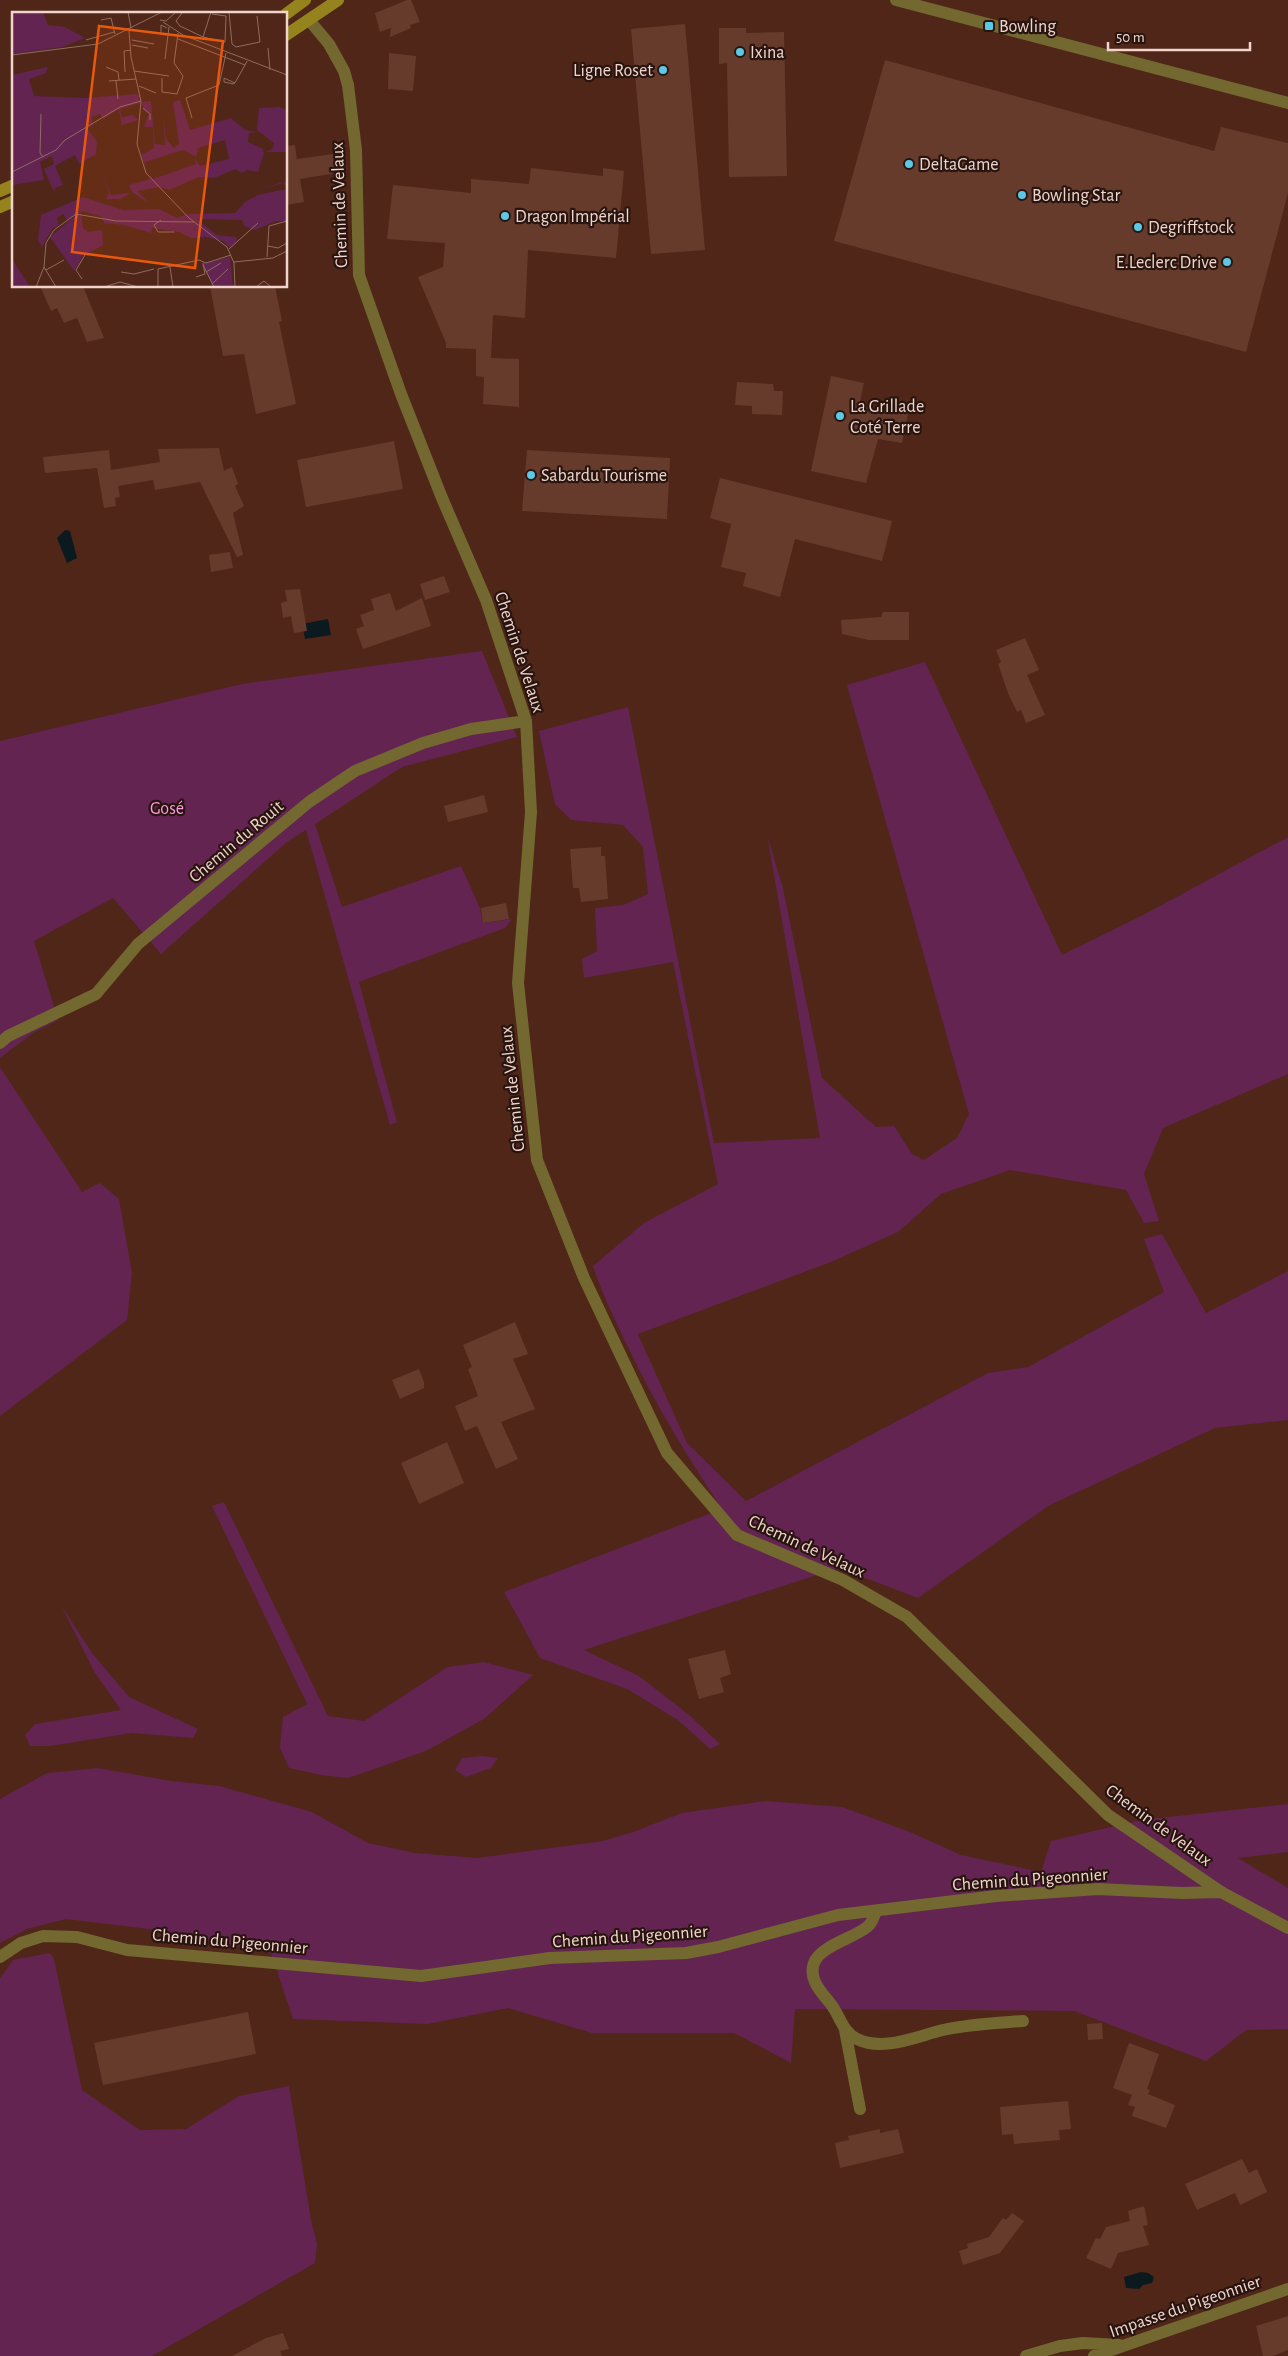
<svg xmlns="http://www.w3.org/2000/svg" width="1288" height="2356" font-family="'Alegreya Sans',sans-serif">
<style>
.green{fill:#632452}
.water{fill:#0b1a1f}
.building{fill:#663b2c}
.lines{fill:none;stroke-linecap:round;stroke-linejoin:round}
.minor{stroke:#726830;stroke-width:12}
.secondary{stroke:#95841e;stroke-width:12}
.poi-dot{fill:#5bc8e6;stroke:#28150f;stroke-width:2}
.labels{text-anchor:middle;stroke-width:4.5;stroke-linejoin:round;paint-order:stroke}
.poi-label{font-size:18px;fill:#f1d5cc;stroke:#28150f;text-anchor:start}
.street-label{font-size:18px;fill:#f1d5cc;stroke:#28150f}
.park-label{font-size:18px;fill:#fb9ade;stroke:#28150f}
.inset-road{fill:none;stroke:#906c60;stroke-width:1}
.view{fill:#e8590c;fill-opacity:0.15;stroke:#e8590c;stroke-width:2.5}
.inset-edge{fill:none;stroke:#f1d5cc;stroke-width:2.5}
</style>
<rect width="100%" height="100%" fill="#4f2618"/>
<path class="green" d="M 482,651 L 517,737 L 402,767 L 315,824 L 342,907 L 461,866 L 480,908 L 483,923 L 512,919 L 505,928 L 359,982 L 397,1122 L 390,1125 L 306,830 L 287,842 L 161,954 L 113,898 L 34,941 L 58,1020 L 33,1033 L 0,1058 L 0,741 L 242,684 Z
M 925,662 L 1062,955 L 1145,914 L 1288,837 L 1288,1074 L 1163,1128 L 1144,1174 L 1159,1221 L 1144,1223 L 1126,1190 L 1010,1170 L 941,1194 L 898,1232 L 831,1262 L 638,1334 L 687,1443 L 746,1501 L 988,1373 L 1028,1367 L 1164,1292 L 1144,1239 L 1162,1234 L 1206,1313 L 1288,1271 L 1288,1420 L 1215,1428 L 1048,1506 L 918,1598 L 839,1568 L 584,1650 L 639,1676 L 688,1714 L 720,1744 L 710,1749 L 678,1720 L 627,1689 L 540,1658 L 504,1592 L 722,1509 C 687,1456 655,1404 628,1347 C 615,1320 602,1294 593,1266 L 644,1223 L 718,1184 L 673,962 L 584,978 L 582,959 L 597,951 L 595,908 L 623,905 L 648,894 L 643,847 L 623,825 L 571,820 L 555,804 L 539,731 L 628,707 L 714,1143 L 820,1138 L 767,835 L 783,888 L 822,1078 L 876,1127 L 894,1126 L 912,1154 L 924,1160 L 957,1138 L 969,1114 L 847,685 Z
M 0,1067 L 82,1192 L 100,1183 L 119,1199 L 132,1273 L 127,1320 L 0,1416 Z
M 224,1502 L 328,1716 L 364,1721 L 448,1667 L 484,1662 L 533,1675 L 484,1719 L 426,1751 L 348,1778 L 321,1775 L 289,1768 L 280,1748 L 283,1717 L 307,1704 L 212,1506 Z
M 61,1605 L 92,1653 L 129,1697 L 198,1729 L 193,1738 L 132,1733 L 50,1746 L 30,1746 L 25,1735 L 35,1724 L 121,1710 L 95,1673 Z
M 482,1756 L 498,1758 L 491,1768 L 466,1777 L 455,1770 L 462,1758 Z
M 98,1768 L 171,1781 L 219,1786 L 312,1812 L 368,1843 L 415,1853 L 477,1858 L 603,1841 L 633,1832 L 682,1813 L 766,1801 L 842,1807 L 910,1832 L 961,1855 L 1041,1872 L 1051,1841 L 1141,1820 L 1288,1804 L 1288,1852 L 1238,1858 L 1288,1888 L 1288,2029 L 1246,2030 L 1206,2061 L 1074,2011 L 795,2009 L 791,2063 L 734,2033 L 592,2033 L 508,2008 L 428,2024 L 293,2019 L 271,1953 L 157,1930 L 66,1919 L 27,1929 L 0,1943 L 0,1799 L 47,1773 Z
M 50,1953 L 54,1959 L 82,2090 L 140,2130 L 186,2129 L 239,2096 L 289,2086 L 311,2220 L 317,2244 L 315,2263 L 152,2356 L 0,2356 L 0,1978 L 13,1960 Z"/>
<path class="water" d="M 65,530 L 70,531 L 77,558 L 67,563 L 57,538 Z
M 328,619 L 331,635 L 305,639 L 302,624 Z
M 1141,2272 L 1148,2273 L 1154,2277 L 1152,2283 L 1143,2285 L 1139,2289 L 1126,2288 L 1124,2277 Z"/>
<path class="building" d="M 407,0 L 411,0 L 420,22 L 410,25 L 411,28 L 390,37 L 391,28 L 380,32 L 375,13 Z
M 685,24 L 705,250 L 651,254 L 631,29 Z
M 719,28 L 746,28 L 746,33 L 784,32 L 787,176 L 729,177 L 727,63 L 719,64 Z
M 389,53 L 416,56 L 413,91 L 388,89 Z
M 885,60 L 1214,151 L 1221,127 L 1288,143 L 1288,193 L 1246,352 L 834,241 Z
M 295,145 L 297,161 L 297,159 L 333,154 L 336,173 L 300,179 L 304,202 L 286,205 L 286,146 Z
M 531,168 L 603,176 L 603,168 L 624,171 L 616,258 L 528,250 L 525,318 L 493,315 L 491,358 L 519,359 L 519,407 L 483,404 L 484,377 L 476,376 L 476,349 L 446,348 L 446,343 L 418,277 L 443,267 L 445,243 L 387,239 L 393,185 L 471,193 L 471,179 L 529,184 Z
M 40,286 L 83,286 L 104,338 L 87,342 L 77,318 L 64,323 L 57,308 L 51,311 Z
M 210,286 L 275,286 L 282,321 L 279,322 L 296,404 L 256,414 L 244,354 L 223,356 Z
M 831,376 L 864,383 L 859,406 L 908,414 L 902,443 L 878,439 L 866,483 L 811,471 Z
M 737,382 L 773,384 L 774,391 L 783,391 L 782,415 L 752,414 L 752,406 L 735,405 Z
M 394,441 L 403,489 L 306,507 L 297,460 Z
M 219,448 L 224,471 L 232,467 L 238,484 L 235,486 L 244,506 L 233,513 L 243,555 L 237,557 L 200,482 L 155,490 L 153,480 L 118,486 L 120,497 L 115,498 L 116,506 L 104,508 L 97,468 L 45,473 L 43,457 L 109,450 L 111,470 L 160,462 L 158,449 Z
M 527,450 L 670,458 L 667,519 L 522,511 Z
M 720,478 L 892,521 L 882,561 L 795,539 L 780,597 L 743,586 L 746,573 L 721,567 L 731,524 L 710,518 Z
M 230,552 L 233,568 L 211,572 L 209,555 Z
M 444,576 L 450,592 L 425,600 L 420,584 Z
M 300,589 L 307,631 L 294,633 L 291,616 L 283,618 L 281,603 L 287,601 L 285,590 Z
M 390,593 L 396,611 L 422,598 L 431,626 L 363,649 L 356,629 L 364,626 L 360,615 L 374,610 L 371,599 Z
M 883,612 L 909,612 L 909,640 L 869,640 L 842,634 L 841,620 L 881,617 Z
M 1025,638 L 1039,670 L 1027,675 L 1045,715 L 1026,723 L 1021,710 L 1017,712 L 1008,693 L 998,664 L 1001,662 L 996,650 Z
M 484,795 L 488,812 L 448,822 L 444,806 Z
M 601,847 L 601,856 L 605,856 L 608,899 L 581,902 L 579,888 L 573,888 L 570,849 Z
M 506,903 L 509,919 L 483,923 L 481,908 Z
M 515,1322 L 528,1354 L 513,1359 L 535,1409 L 501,1422 L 518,1459 L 496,1469 L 477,1426 L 465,1431 L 455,1406 L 478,1396 L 468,1369 L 472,1367 L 463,1345 Z
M 419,1369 L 424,1382 L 424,1388 L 400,1399 L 392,1380 Z
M 447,1442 L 464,1483 L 419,1504 L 401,1463 Z
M 725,1650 L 731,1674 L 720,1678 L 724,1692 L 699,1699 L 688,1659 Z
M 248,2012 L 256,2054 L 103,2085 L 94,2043 Z
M 1102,2023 L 1103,2039 L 1088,2040 L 1087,2024 Z
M 1129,2043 L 1159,2054 L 1147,2089 L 1150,2090 L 1148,2094 L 1175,2105 L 1166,2128 L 1132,2116 L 1135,2107 L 1128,2105 L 1132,2095 L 1113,2088 Z
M 1068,2101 L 1071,2129 L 1059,2130 L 1060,2140 L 1014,2144 L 1013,2134 L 1002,2135 L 1000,2107 Z
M 880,2129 L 880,2133 L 898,2129 L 904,2153 L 840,2168 L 835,2143 L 849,2140 L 848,2136 Z
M 1242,2159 L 1249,2173 L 1257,2169 L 1267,2192 L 1240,2205 L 1235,2193 L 1197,2210 L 1185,2184 Z
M 1144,2206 L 1148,2225 L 1143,2226 L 1149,2245 L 1118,2253 L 1111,2269 L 1086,2258 L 1096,2238 L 1100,2239 L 1106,2227 L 1130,2221 L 1128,2211 Z
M 1012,2213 L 1024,2221 L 1000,2253 L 963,2265 L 959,2251 L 968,2248 L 967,2244 L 989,2237 L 1003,2218 L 1006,2220 Z
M 1288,2316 L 1288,2350 L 1273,2356 L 1263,2356 L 1256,2326 Z
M 283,2333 L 289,2349 L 280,2351 L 282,2356 L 232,2356 L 266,2338 Z"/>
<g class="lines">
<path class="minor" d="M 896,0 L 1288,103
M 309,20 L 329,44 L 344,71 L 348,85 L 356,150 L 359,275 L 401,394 L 442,498 L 486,600 L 526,721 L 531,812 L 518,983 L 537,1160 L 584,1278 L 667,1453 L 737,1535 L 843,1580 L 907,1617 L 1108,1815 L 1221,1892 L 1288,1928
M 0,1043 L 8,1036 L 96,994 L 138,944 L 309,802 L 355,771 L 423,743 L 471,729 L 526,721
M 876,1911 C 874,1916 872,1924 867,1927 C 854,1938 820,1946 814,1963 C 808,1979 821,1992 830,2003 C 840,2015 842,2032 857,2039 C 884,2052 917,2036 943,2030 C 969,2024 996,2023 1023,2021
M 0,1957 L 21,1943 L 43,1936 L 77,1937 L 127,1950 L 421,1976 L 550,1958 L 686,1953 L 718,1947 L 838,1915 L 996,1896 L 1098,1889 L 1182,1893 L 1222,1892
M 845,2030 L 860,2109
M 1026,2356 L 1060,2346 L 1083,2343 L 1119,2345
M 1094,2356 L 1288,2289"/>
<path class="secondary" d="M 286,14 L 305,0
M 286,35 L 338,0
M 0,191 L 14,185
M 0,207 L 14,201"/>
</g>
<g class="poi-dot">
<rect x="984" y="21" width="10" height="10" rx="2.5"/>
<circle cx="740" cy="52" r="5"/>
<circle cx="663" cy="70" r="5"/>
<circle cx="909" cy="164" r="5"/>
<circle cx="1022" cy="195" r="5"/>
<circle cx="505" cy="216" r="5"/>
<circle cx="1138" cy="227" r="5"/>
<circle cx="1227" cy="262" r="5"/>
<circle cx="840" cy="416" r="5"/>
<circle cx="531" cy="475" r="5"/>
</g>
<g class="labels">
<g class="poi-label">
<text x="999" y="32">Bowling</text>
<text x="750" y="58">Ixina</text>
<text x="653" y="76" text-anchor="end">Ligne Roset</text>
<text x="919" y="170">DeltaGame</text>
<text x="1032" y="201">Bowling Star</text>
<text x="515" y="222">Dragon Impérial</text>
<text x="1148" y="233">Degriffstock</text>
<text x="1217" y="268" text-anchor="end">E.Leclerc Drive</text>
<text x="850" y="412">La Grillade<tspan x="850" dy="21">Coté Terre</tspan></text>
<text x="541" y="481">Sabardu Tourisme</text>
</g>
<g class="street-label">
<text transform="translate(339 205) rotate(-92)" y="6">Chemin de Velaux</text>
<text transform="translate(520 652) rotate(72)" y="6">Chemin de Velaux</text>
<text transform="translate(236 841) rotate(-40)" y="6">Chemin du Rouit</text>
<text transform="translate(512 1089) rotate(-96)" y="6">Chemin de Velaux</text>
<text transform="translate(807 1546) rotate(25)" y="6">Chemin de Velaux</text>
<text transform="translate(1159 1825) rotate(36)" y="6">Chemin de Velaux</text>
<text transform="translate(1030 1879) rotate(-4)" y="6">Chemin du Pigeonnier</text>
<text transform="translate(630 1936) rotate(-4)" y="6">Chemin du Pigeonnier</text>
<text transform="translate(230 1941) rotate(5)" y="6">Chemin du Pigeonnier</text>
<text transform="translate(1185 2306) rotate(-19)" y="6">Impasse du Pigeonnier</text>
</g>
<g class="park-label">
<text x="167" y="814">Gosé</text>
</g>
</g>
<g transform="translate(12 12)">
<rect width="275" height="275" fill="#4f2618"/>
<path d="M 0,0 L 31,0 L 36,13 L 53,15 L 73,26 L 50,35 L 0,42 ZM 36,55 L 34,61 L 17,67 L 22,84 L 72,86 L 126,82 L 128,91 L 108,97 L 110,105 L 121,103 L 126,108 L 110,113 L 112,127 L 107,97 L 91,107 L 88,102 L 80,105 L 81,113 L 75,116 L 85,130 L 84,142 L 67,152 L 63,143 L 43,154 L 51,173 L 43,176 L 42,180 L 32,157 L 42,152 L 40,144 L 28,150 L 32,168 L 0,173 L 0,63 ZM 168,88 L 178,118 L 219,106 L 233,118 L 246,120 L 237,121 L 236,130 L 251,137 L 252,141 L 246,160 L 235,158 L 230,161 L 223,157 L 202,166 L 187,165 L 157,178 L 149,175 L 125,179 L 133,187 L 135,190 L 120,180 L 117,173 L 139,167 L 129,143 L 142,136 L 141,115 L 132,115 L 137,101 L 131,98 L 130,90 L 139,89 L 143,132 L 153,133 L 151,103 L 154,127 L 162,136 L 167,132 L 161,90 ZM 213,128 L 217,147 L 188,154 L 183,146 L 184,152 L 141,167 L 136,161 L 133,150 L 171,138 L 184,145 L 186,136 ZM 268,95 L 275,98 L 275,140 L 254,140 L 261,136 L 262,131 L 245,118 L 247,96 ZM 90,161 L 99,183 L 119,181 L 108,187 L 94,187 L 97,181 ZM 275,170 L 275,209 L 264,209 L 243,218 L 232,214 L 230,208 L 185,207 L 205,223 L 224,225 L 225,229 L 218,236 L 211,229 L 194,225 L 179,226 L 167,220 L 140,216 L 139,221 L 112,213 L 92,211 L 90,205 L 71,199 L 55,208 L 51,202 L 45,206 L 47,213 L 40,217 L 30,235 L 26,228 L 29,203 L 71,185 L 111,198 L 147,197 L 165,206 L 176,202 L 223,201 L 233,190 L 246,183 L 274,177 L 272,171 L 246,178 L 268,171 ZM 65,202 L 69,202 L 71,216 L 76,220 L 90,218 L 91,233 L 71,244 L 62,259 L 38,225 ZM 218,245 L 221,275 L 201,275 L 190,252 ZM 0,247 L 18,275 L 0,275 Z" fill="#632452" fill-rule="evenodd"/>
<path class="inset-road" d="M 116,0 L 119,16M 217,0 L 220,32 L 224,35 L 248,30 L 245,4M 170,1 L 164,9 L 168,14 L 191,25 L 199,0M 89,8 L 99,6 L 103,22M 148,8 L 154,9 L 164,0M 151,10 L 171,23 L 275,63M 117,19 L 119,45 L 129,89 L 125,132 L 134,161 L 177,206 L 215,235 L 222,251 L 223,275M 154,23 L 149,22 L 149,13 L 155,16M 191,25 L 213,30 L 214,4 L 200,2M 166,27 L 233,53 L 235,49M 74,28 L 102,20M 120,28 L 142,32M 120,33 L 136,36M 256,36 L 258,58M 0,43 L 86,32 L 150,0M 153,47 L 157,15M 94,55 L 106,60 L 107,68M 122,59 L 157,64M 113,60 L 112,39 L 119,38M 150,66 L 150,80 L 165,82 L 171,64 L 162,51 L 166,21M 97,69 L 124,67M 104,69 L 106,87M 223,71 L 212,66 L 212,70 L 222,72 L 224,69 L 233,53M 127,74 L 144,81M 131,96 L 138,102 L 138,108M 29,102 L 28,141 L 31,145M 180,106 L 174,86 L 207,73 L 214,41M 0,160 L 44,138 L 53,128 L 108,95 L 129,89M 149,208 L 142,213 L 146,220 L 162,220M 256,234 L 266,236 L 275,231M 217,237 L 246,211M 255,245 L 257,214 L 275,209M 222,250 L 261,246 L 275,239M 191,253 L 202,275M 158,255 L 161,275M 34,258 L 52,248M 109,260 L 122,262 L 142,257M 194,260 L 209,251M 184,265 L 193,262 L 191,251M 70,267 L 64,258 L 73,243M 200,272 L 216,257M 24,275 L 32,255M 44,275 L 32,255 L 34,231 L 42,218 L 64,202 L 104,209 L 182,210M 92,275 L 108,270 L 126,275M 146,275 L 146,257 L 187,248 L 194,251 L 219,243M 244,275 L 252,269 L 259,275"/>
<path class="view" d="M 87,14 L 211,29 L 183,256 L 60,240 Z"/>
<rect width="275" height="275" class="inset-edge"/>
</g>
<path d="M1108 42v8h142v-8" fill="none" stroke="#f1d5cc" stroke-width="2.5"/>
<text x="1116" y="42" font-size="15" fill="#f1d5cc" stroke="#28150f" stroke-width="4" paint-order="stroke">50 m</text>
</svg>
